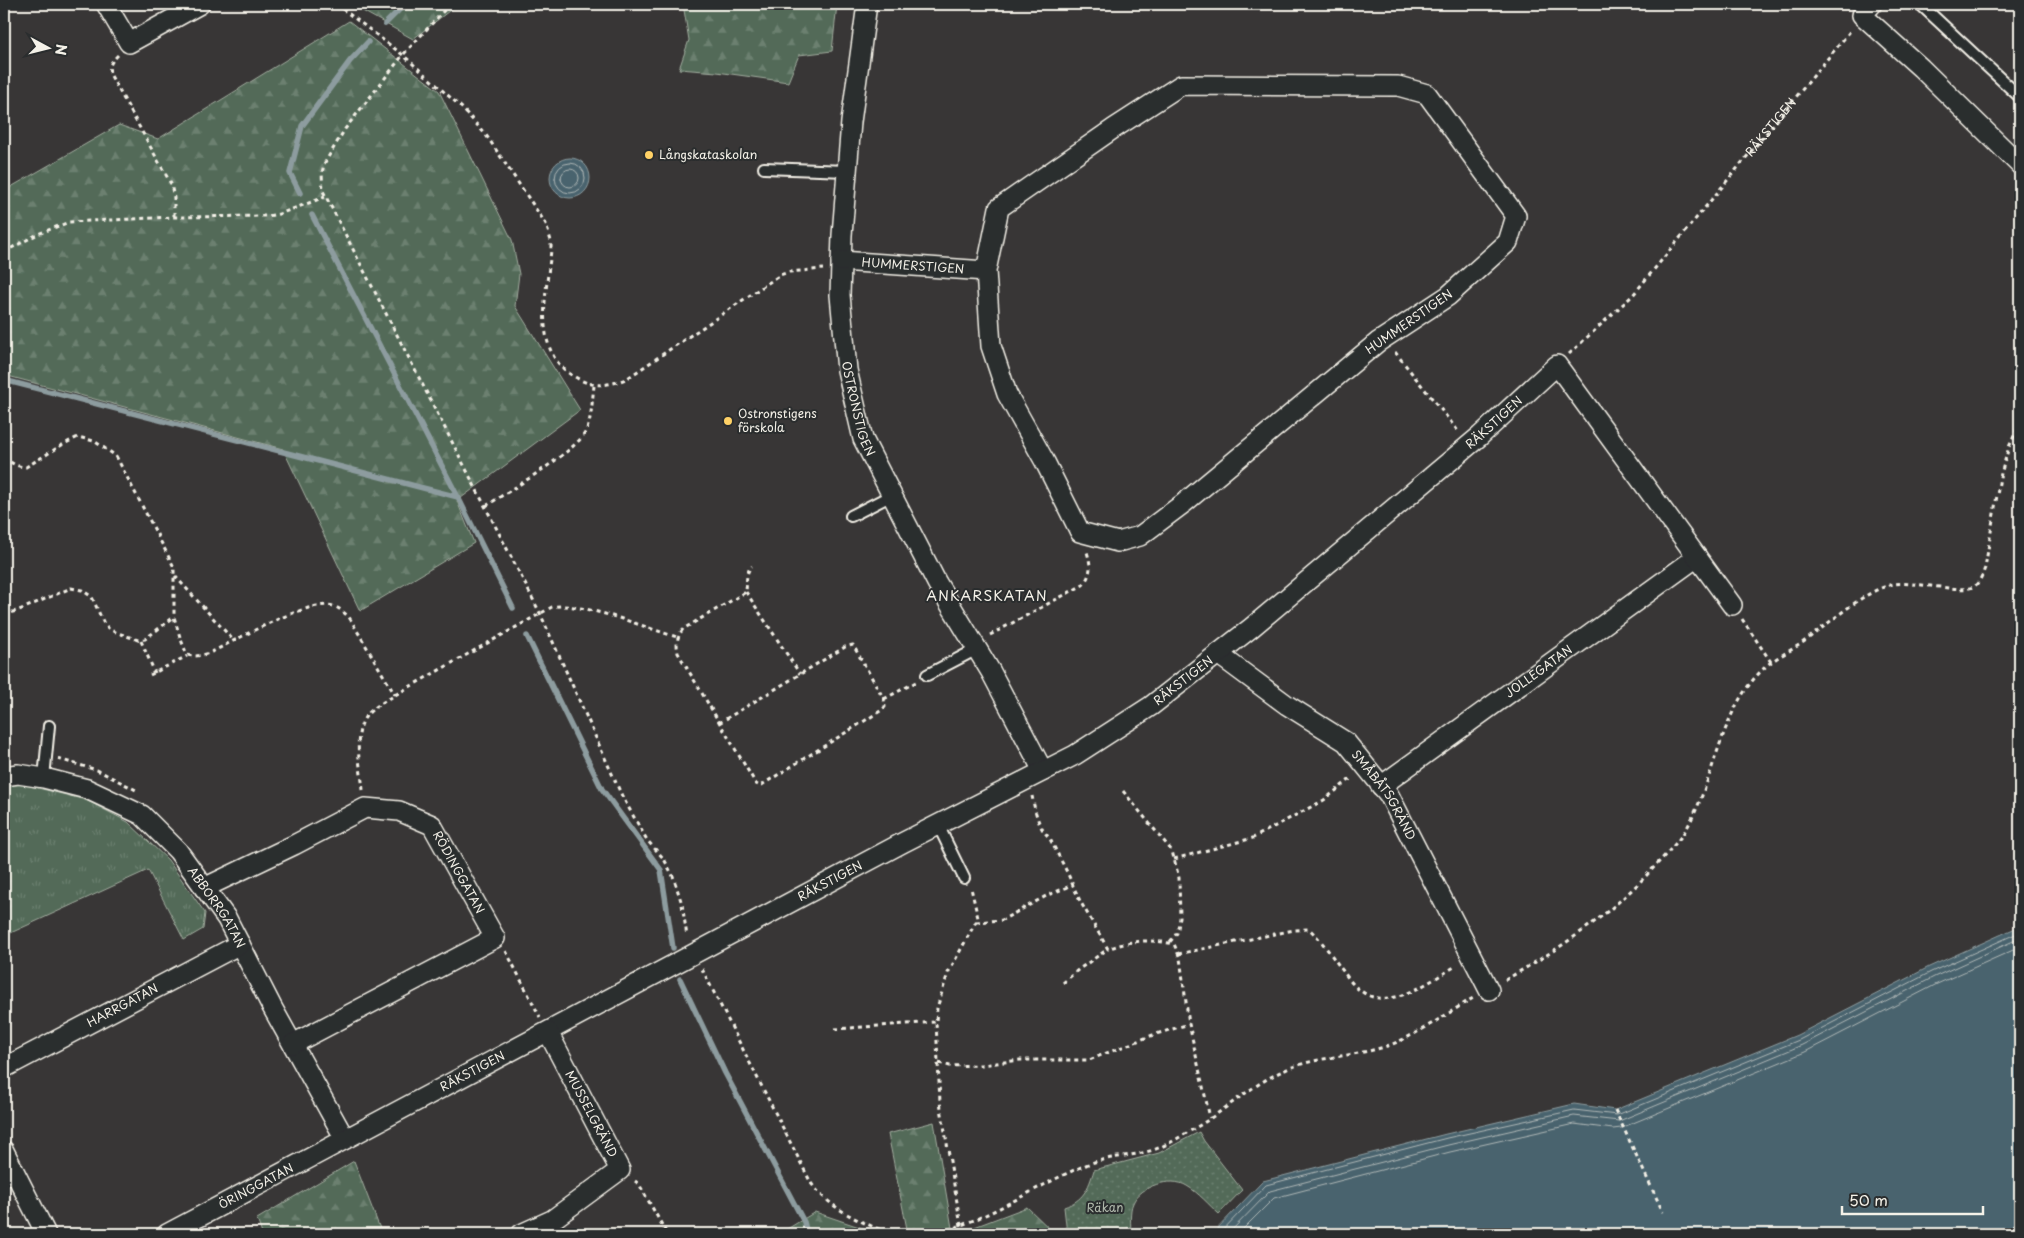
<svg xmlns="http://www.w3.org/2000/svg" width="2024" height="1238" font-family="'Playpen Sans',sans-serif">
<style>
.grass{fill:url(#grass-tufts);stroke:#a3aea0}
.forest{fill:url(#forest-firs);stroke:#a3aea0}
.park{fill:url(#park-dots);stroke:#a3aea0}
.water{fill:#49636e;stroke:#8d9c9f}
.lines{fill:none;stroke-linecap:round;stroke-linejoin:round}
.shore{stroke:#b0b8b7;stroke-width:1}
.stream{stroke:#8d9c9f;stroke-width:5.5}
.lane-casing{stroke:#f4f1e8;stroke-width:14}
.street-casing{stroke:#f4f1e8;stroke-width:22}
.path{stroke:#f4f1e8;stroke-width:3;stroke-dasharray:4 4;stroke-linecap:butt}
.lane{stroke:#2a2d2e;stroke-width:10}
.street{stroke:#2a2d2e;stroke-width:19}
.poi-dot{fill:#ffd166;stroke:#2a2d2e;stroke-width:2}
.labels{text-anchor:middle;stroke-width:4;stroke-linejoin:round;paint-order:stroke}
.street-label{font-size:12px;fill:#f4f1e8;stroke:#2a2d2e}
.poi-label{font-size:12px;fill:#f4f1e8;stroke:#2a2d2e;text-anchor:start}
.park-label{font-size:12px;fill:#b3bbae;stroke:#2a2d2e}
.neighbourhood-label{font-size:14px;letter-spacing:1px;fill:#f4f1e8;stroke:#2a2d2e}
</style>
<defs>
<pattern id="grass-tufts" width="24" height="20" patternUnits="userSpaceOnUse" patternTransform="scale(1.25)"><rect width="24" height="20" fill="#526a58"/><path d="M3 7l-1-3M5 7V3M7 7l1-3M15 17l-1-3M17 17v-4M19 17l1-3" fill="none" stroke="#6c8070"/></pattern>
<pattern id="forest-firs" width="22" height="20" patternUnits="userSpaceOnUse" patternTransform="scale(1.25)"><rect width="22" height="20" fill="#526a58"/><path d="M5 1l3.5 6h-7zM16 11l3.5 6h-7z" fill="#6c8070"/></pattern>
<pattern id="park-dots" width="8" height="8" patternUnits="userSpaceOnUse" patternTransform="scale(1.25)"><rect width="8" height="8" fill="#526a58"/><path d="M2 2h.1M6 6h.1" fill="none" stroke="#6c8070" stroke-width="1.8" stroke-linecap="round"/></pattern>
</defs>
<rect width="100%" height="100%" fill="#383636"/>
<filter id="ink" filterUnits="userSpaceOnUse"><feTurbulence type="fractalNoise" baseFrequency=".02" numOctaves="2"/><feDisplacementMap in="SourceGraphic" scale="10" xChannelSelector="R" yChannelSelector="G"/><feConvolveMatrix kernelMatrix="1 2 1 2 8 2 1 2 1" color-interpolation-filters="sRGB"/></filter>
<g filter="url(#ink)">
<path class="grass" d="M 22,784 L 86,800 L 128,822 L 168,860 L 205,913 L 203,929 L 184,940 L 148,870 L 4,936 L 4,785 Z"/>
<path class="forest" d="M 353,4 L 458,4 L 413,39 L 359,9 Z
M 683,4 L 837,4 L 832,51 L 799,55 L 788,82 L 717,72 L 679,69 L 689,40 Z
M 349,21 L 439,91 L 512,240 L 519,274 L 515,306 L 580,410 L 457,501 L 474,543 L 360,611 L 283,449 L 4,375 L 4,191 L 119,125 L 158,139 Z
M 934,1122 L 953,1234 L 908,1234 L 888,1134 Z
M 354,1161 L 382,1234 L 262,1234 L 257,1219 Z
M 1027,1207 L 1055,1234 L 956,1234 Z
M 815,1212 L 880,1234 L 779,1234 Z"/>
<path class="park" d="M 1199,1132 L 1204,1141 L 1242,1190 L 1219,1214 C 1209,1205 1199,1193 1187,1186 C 1171,1176 1140,1186 1133,1203 C 1129,1211 1131,1225 1131,1234 L 1067,1234 L 1064,1207 C 1084,1200 1088,1189 1094,1170 L 1159,1153 Z"/>
<path class="water" d="M550 178a20 20 0 1 1 40 0a20 20 0 1 1-40 0Z
M 2020,926 L 2020,1234 L 1212,1234 L 1263,1181 L 1446,1134 L 1574,1104 L 1615,1110 L 1797,1035 L 1929,967 Z"/>
<g class="lines">
<path class="shore" d="M555 178a15 15 0 1 1 30 0a15 15 0 1 1-30 0Z
M561 178a9 9 0 1 1 18 0a9 9 0 1 1-18 0Z
M 1219,1234 L 1266,1185 L 1447,1138 L 1574,1110 L 1617,1115 L 1799,1040 L 1931,972 L 2020,932
M 1228,1234 L 1270,1191 L 1448,1145 L 1574,1116 L 1619,1121 L 1802,1045 L 1934,977 L 2020,938
M 1238,1234 L 1274,1198 L 1450,1152 L 1574,1124 L 1613,1129 L 1621,1128 L 1805,1052 L 1937,984 L 2020,947"/>
<path class="stream" d="M 385,24 L 405,4
M 300,193 L 290,173 L 302,126 L 350,61 L 368,42
M 312,215 L 458,497 L 513,608
M 4,380 L 458,497
M 527,636 L 602,789 L 661,870 L 673,948
M 680,979 L 725,1073 L 804,1222 L 807,1234"/>
<defs>
<path id="lane" d="M 1920,4 L 2020,97
M 764,168 L 847,171
M 851,516 L 892,495
M 927,675 L 977,649
M 44,778 L 49,726
M 938,825 L 964,878"/>
<g id="street">
<path d="M 106,4 L 129,43 L 200,4"/>
<path id="s2" d="M 867,4 L 851,122 L 842,235 L 840,295 L 847,370 L 863,439 L 937,583 L 991,672 L 1043,771"/>
<path d="M 1872,4 L 1862,15 L 1921,68 L 2020,165"/>
<path id="s3" d="M 841,261 L 986,271 L 999,208 L 1113,129 L 1181,85 L 1398,86 L 1427,94 L 1516,216 L 1508,242 L 1448,296 L 1378,342 L 1184,503 L 1140,536 L 1118,542 L 1080,532 L 1045,462 L 1007,394 L 991,346 L 986,271"/>
<path id="s4" d="M 1218,654 L 1287,705 L 1346,742 L 1389,795 L 1489,990"/>
<path id="s5" d="M 4,776 L 18,774 L 44,778 L 87,789 L 142,815 L 178,851 L 227,919 L 272,1007 L 345,1139"/>
<path id="s6" d="M 1381,786 L 1697,557"/>
<path id="s7" d="M 204,888 L 294,845 L 365,808 L 399,811 L 432,825 L 495,938 L 293,1044"/>
<path id="s8" d="M 4,1068 L 240,944"/>
<path d="M 4,1151 L 46,1234"/>
<path id="s9" d="M 167,1234 L 902,843 L 1075,755 L 1151,706 L 1251,628 L 1480,436 L 1557,365 L 1732,605"/>
<path d="M 521,1234 L 552,1220 L 620,1170 L 548,1032"/>
</g>
</defs>
<use href="#lane" class="lane-casing"/>
<use href="#street" class="street-casing"/>
<g class="path">
<path d="M 336,4 L 403,55 L 461,107 L 486,135 L 546,224 L 551,241 L 551,250 C 547,292 530,352 575,377 C 593,388 607,386 626,379 L 780,275 L 789,272 L 823,269"/>
<path d="M 450,4 L 403,55 L 345,129 L 324,164 L 322,173 L 323,191 L 540,613 L 622,796 L 647,840 L 664,859 L 673,876 L 682,904 L 687,936"/>
<path d="M 118,55 C 112,61 108,65 110,74 L 171,184 L 174,198 L 174,217"/>
<path d="M 4,252 L 38,234 L 69,222 L 174,217 L 268,216 L 279,214 L 325,197"/>
<path d="M 1395,352 L 1458,431"/>
<path id="s1" d="M 1569,354 L 1633,295 L 1852,29"/>
<path d="M 4,457 C 11,463 17,467 26,467 L 62,445 L 78,437 L 94,441 L 116,456 L 174,567 L 174,617 L 180,637 L 187,655 C 204,659 217,649 231,642 C 253,631 310,600 333,606 C 340,608 344,613 349,617 L 395,695"/>
<path d="M 486,506 C 508,491 576,452 586,431 C 592,417 592,401 594,386"/>
<path d="M 175,576 L 234,641"/>
<path d="M 746,592 L 800,674"/>
<path d="M 4,614 L 17,611 L 71,588 L 82,590 L 92,597 L 104,624 L 110,630 L 138,640 L 145,639 L 174,617"/>
<path d="M 1742,619 L 1771,662"/>
<path d="M 990,635 L 1083,585 C 1092,573 1091,565 1087,552"/>
<path d="M 141,641 L 155,673"/>
<path d="M 150,675 L 187,656"/>
<path d="M 884,699 L 916,682"/>
<path d="M 719,723 L 845,647 L 853,645 L 884,699 L 885,707 L 882,710 L 760,786 L 756,784 L 678,653 C 676,642 677,638 683,629 L 746,592 C 747,583 745,572 752,566"/>
<path d="M 58,759 L 97,770 L 136,790"/>
<path d="M 363,790 C 361,768 352,735 366,716 C 373,707 386,701 395,695 L 552,607 C 577,600 649,629 677,637"/>
<path d="M 1123,791 L 1172,851 L 1179,878 L 1180,918 L 1177,933 L 1169,943"/>
<path d="M 1032,796 C 1035,810 1038,828 1049,837 L 1067,872 L 1080,901 L 1108,949 C 1130,940 1150,939 1174,944 L 1180,958 L 1189,1024 L 1210,1118"/>
<path d="M 1174,859 L 1253,838 L 1324,800 L 1353,777"/>
<path d="M 976,922 L 1002,920 L 1048,895 L 1073,885"/>
<path d="M 506,951 L 540,1017"/>
<path d="M 1178,954 L 1294,930 L 1309,929 C 1323,941 1332,957 1343,971 C 1348,978 1354,987 1361,991 C 1390,1013 1431,980 1456,966"/>
<path d="M 702,969 L 811,1183 C 831,1210 861,1222 891,1234"/>
<path d="M 1505,980 C 1564,946 1611,915 1657,864 C 1668,852 1680,840 1688,826 C 1718,772 1720,704 1770,663 C 1779,656 1790,651 1799,645 C 1826,627 1863,590 1894,584 C 1913,581 1961,593 1973,587 C 1980,583 1982,575 1985,568 L 2000,477 L 2009,447 L 2020,423"/>
<path d="M 1063,983 L 1079,969 L 1108,949"/>
<path d="M 835,1029 L 936,1022"/>
<path d="M 939,1063 L 950,1066 L 982,1065 L 1020,1060 L 1089,1060 L 1153,1035 L 1189,1024"/>
<path d="M 1615,1110 L 1663,1212"/>
<path d="M 635,1181 L 639,1184 L 667,1234"/>
<path d="M 961,1226 L 940,1102 L 936,1022 L 937,1008 L 948,973 L 978,918 L 971,888"/>
<path d="M 932,1234 C 988,1221 1034,1186 1086,1165 C 1108,1156 1131,1157 1153,1150 C 1166,1146 1178,1138 1190,1131 C 1223,1113 1250,1085 1285,1070 C 1317,1056 1354,1057 1387,1046 C 1414,1037 1448,1013 1473,998"/>
</g>
<use href="#lane" class="lane"/>
<use href="#street" class="street"/>
</g>
</g>
<g class="poi-dot">
<circle cx="649" cy="155" r="5"/>
<circle cx="728" cy="421" r="5"/>
</g>
<g class="labels">
<g class="street-label">
<text dy="4" stroke="none"><textPath href="#s1" startOffset="304">RÄKSTIGEN</textPath></text>
<text dy="4" stroke="none"><textPath href="#s3" startOffset="72">HUMMERSTIGEN</textPath></text>
<text transform="translate(1409 322) rotate(-35)" y="4">HUMMERSTIGEN</text>
<text dy="4" stroke="none"><textPath href="#s2" startOffset="408">OSTRONSTIGEN</textPath></text>
<text dy="4" stroke="none"><textPath href="#s9" startOffset="1562">RÄKSTIGEN</textPath></text>
<text dy="4" stroke="none"><textPath href="#s6" startOffset="195">JOLLEGATAN</textPath></text>
<text dy="4" stroke="none"><textPath href="#s9" startOffset="1158">RÄKSTIGEN</textPath></text>
<text dy="4" stroke="none"><textPath href="#s4" startOffset="221">SMÅBÅTSGRÄND</textPath></text>
<text dy="4" stroke="none"><textPath href="#s7" startOffset="304">RÖDINGGATAN</textPath></text>
<text dy="4" stroke="none"><textPath href="#s9" startOffset="751">RÄKSTIGEN</textPath></text>
<text dy="4" stroke="none"><textPath href="#s5" startOffset="265">ABBORRGATAN</textPath></text>
<text dy="4" stroke="none"><textPath href="#s8" startOffset="134">HARRGATAN</textPath></text>
<text dy="4" stroke="none"><textPath href="#s9" startOffset="346">RÄKSTIGEN</textPath></text>
<text transform="translate(591 1114) rotate(62)" y="4">MUSSELGRÄND</text>
<text dy="4" stroke="none"><textPath href="#s9" startOffset="101">ÖRINGGATAN</textPath></text>
</g>
<g class="poi-label">
<text x="659" y="159">Långskataskolan</text>
<text x="738" y="418">Ostronstigens<tspan x="738" dy="14">förskola</tspan></text>
</g>
<g class="park-label">
<text x="1105" y="1212">Räkan</text>
</g>
<g class="neighbourhood-label">
<text x="987" y="601">ANKARSKATAN</text>
</g>
</g>
<rect width="2024" height="1238" fill="none" stroke="#2a2d2e" stroke-width="20"/>
<rect x="10" y="10" width="2004" height="1218" fill="none" stroke="#f4f1e8" stroke-width="2" filter="url(#ink)"/>
<g transform="translate(48 48) rotate(97)" stroke="#2a2d2e" stroke-width="4" paint-order="stroke">
<path d="M0-4L9 19L0 12L-9 19Z" fill="#f4f1e8"/>
<text y="-8" font-size="14" font-weight="bold" text-anchor="middle" fill="#f4f1e8">N</text>
</g>
<path d="M1842 1206v8h141v-8" fill="none" stroke="#f4f1e8" stroke-width="2.5"/>
<text x="1849" y="1206" font-size="15" fill="#f4f1e8" stroke="#2a2d2e" stroke-width="4" paint-order="stroke">50 m</text>
</svg>
